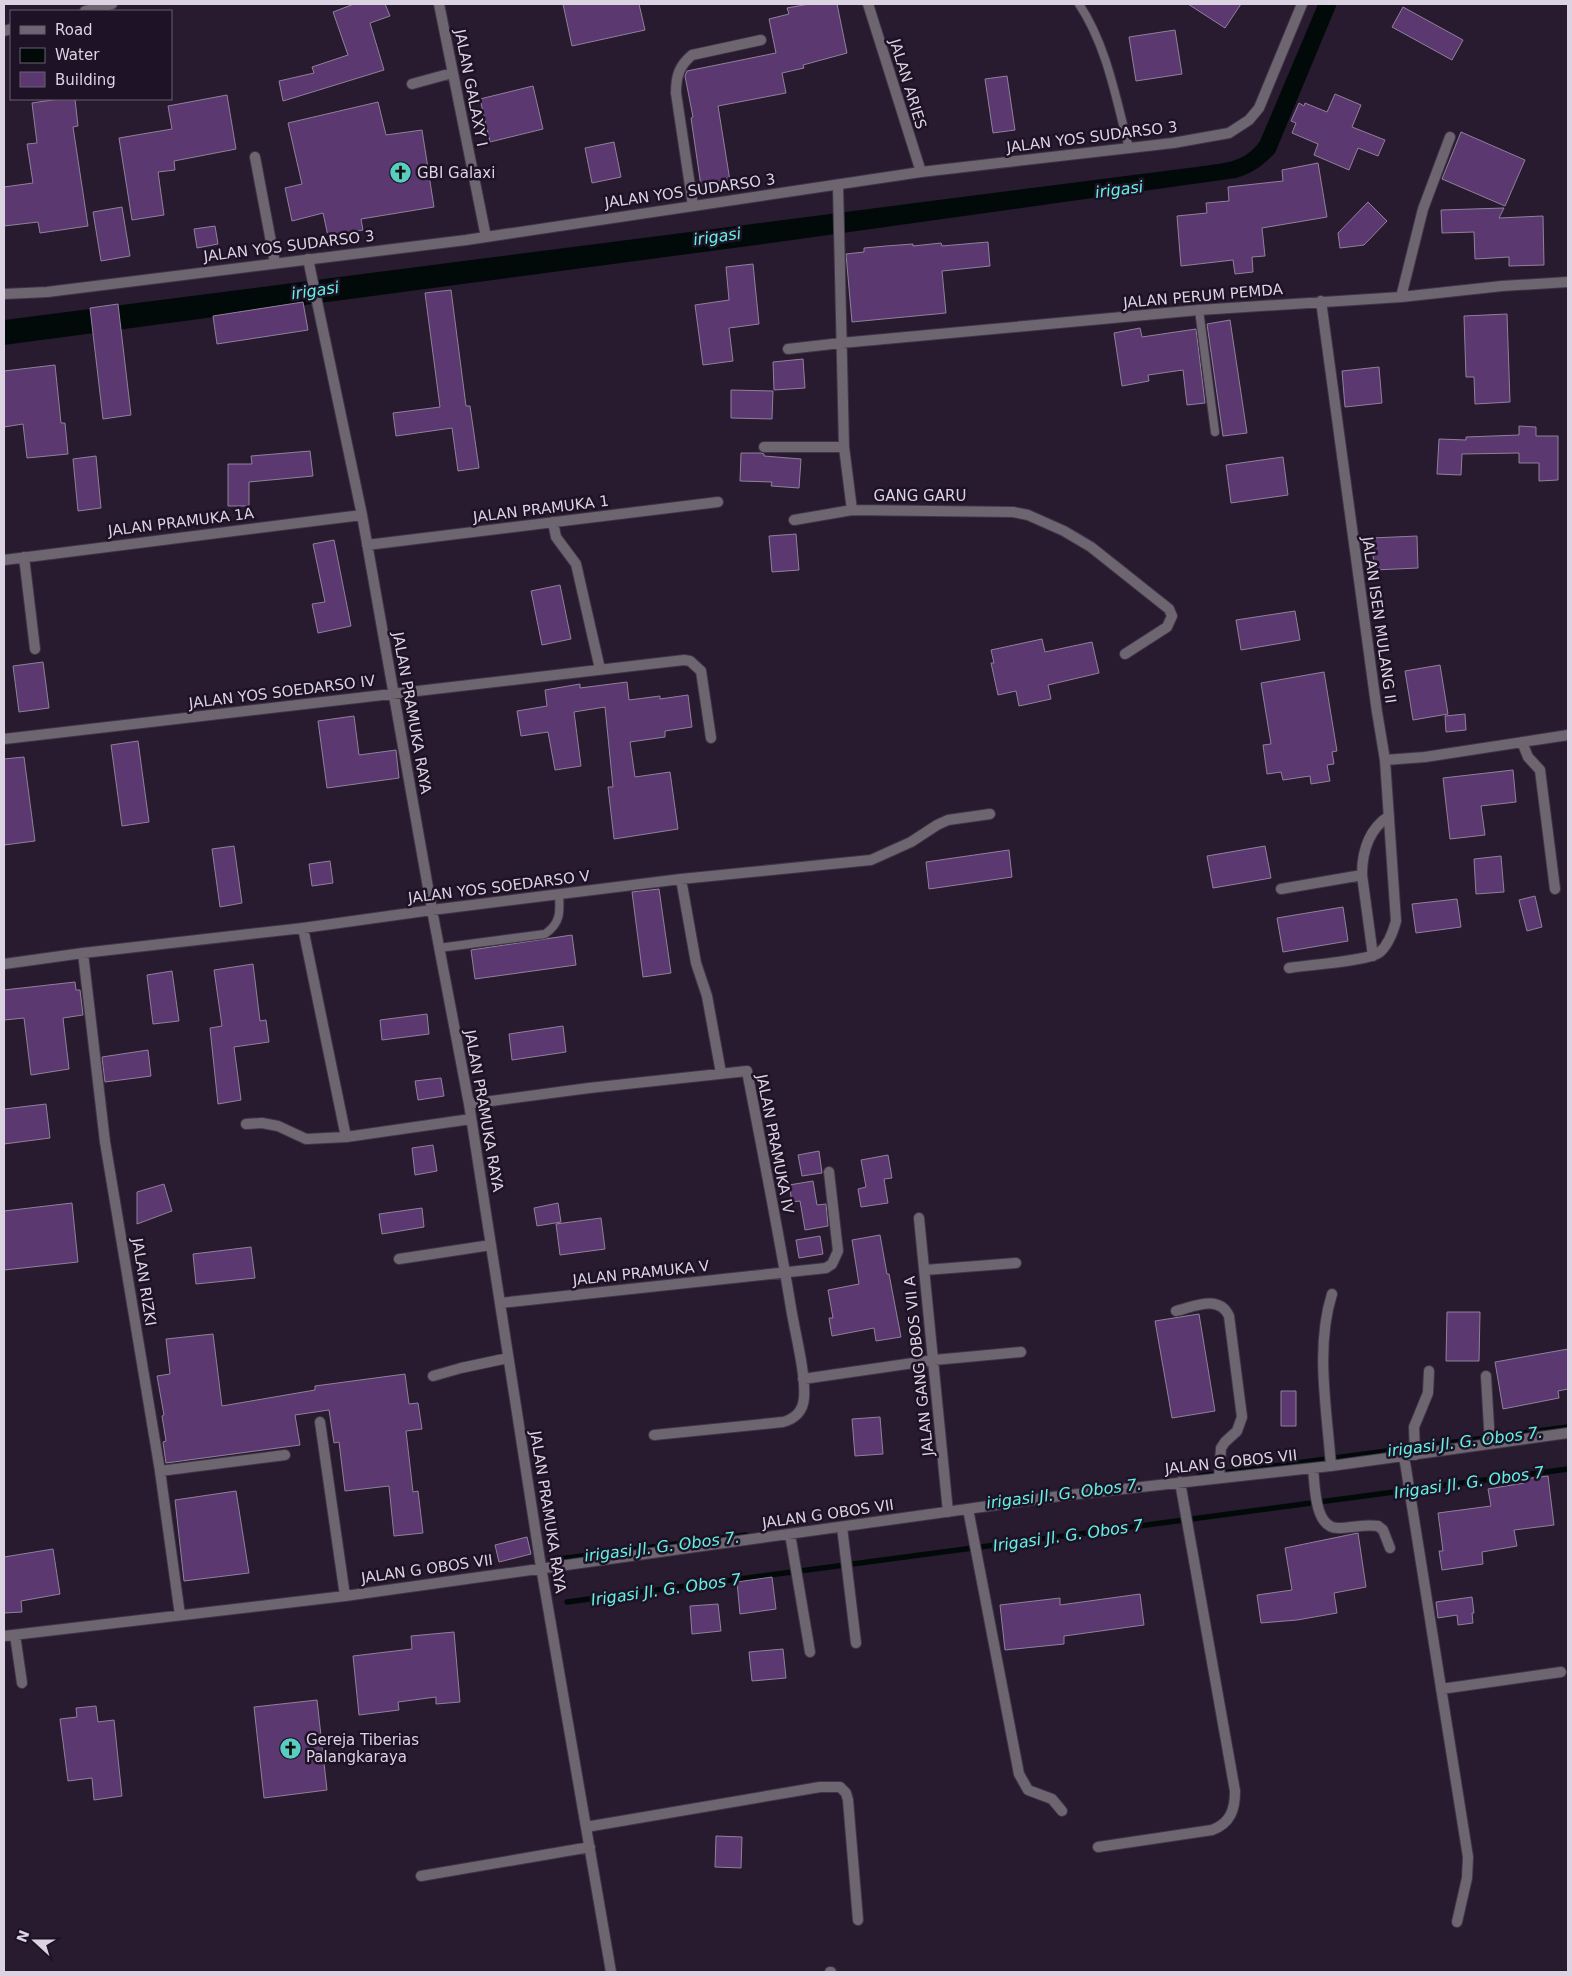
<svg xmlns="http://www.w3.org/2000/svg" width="1572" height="1976" font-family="'DejaVu Sans',sans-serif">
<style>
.water{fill:#020a09}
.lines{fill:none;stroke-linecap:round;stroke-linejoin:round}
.stream{stroke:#020a09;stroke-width:5.5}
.building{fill:#5b3970;stroke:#8f809a}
.service-casing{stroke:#413549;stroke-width:10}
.minor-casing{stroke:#413549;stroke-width:12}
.tertiary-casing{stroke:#413549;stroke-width:12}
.service{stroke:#6d6671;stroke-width:8}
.minor{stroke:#6d6671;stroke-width:10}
.tertiary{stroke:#6d6671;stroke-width:10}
.labels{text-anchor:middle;stroke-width:5;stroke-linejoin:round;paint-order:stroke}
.street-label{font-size:15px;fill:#dbd3e1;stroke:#1e1226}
.poi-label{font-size:15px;fill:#dbd3e1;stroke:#1e1226;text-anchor:start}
.water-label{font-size:16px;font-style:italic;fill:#63f2e2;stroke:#1e1226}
</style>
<rect width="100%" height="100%" fill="#281b30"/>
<path class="water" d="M 1318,4 L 1337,4 L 1275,153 C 1262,166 1253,173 1236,178 L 771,243 L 4,345 L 4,320 L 1196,167 C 1222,163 1244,164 1260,141 Z"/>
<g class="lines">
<path class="stream" d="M 1199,1476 L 1568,1427
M 559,1559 L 746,1535
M 567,1602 L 1568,1469"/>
</g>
<path class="building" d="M 354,4 L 385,4 L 390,16 L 370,23 L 384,70 L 283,101 L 279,81 L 314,73 L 312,67 L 348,55 L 333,12 Z
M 563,4 L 639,4 L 645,30 L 572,46 Z
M 809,4 L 837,4 L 847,53 L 803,65 L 804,68 L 782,73 L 786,93 L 718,106 L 730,181 L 701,186 L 691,118 L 693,117 L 685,76 L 687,71 L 776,53 L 769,19 L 789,14 L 787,8 Z
M 1188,4 L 1241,4 L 1225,28 Z
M 1403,7 L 1463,40 L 1452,60 L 1392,27 Z
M 1175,30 L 1182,74 L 1136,81 L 1129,37 Z
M 1007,76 L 1015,130 L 993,133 L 985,79 Z
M 533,86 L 543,129 L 490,142 L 480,99 Z
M 1335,94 L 1361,105 L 1352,127 L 1385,140 L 1378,156 L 1358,148 L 1349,170 L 1314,155 L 1318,144 L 1292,133 L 1296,123 L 1291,121 L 1299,103 L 1304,106 L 1305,103 L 1327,112 Z
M 227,95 L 236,149 L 174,161 L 175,170 L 158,172 L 164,215 L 132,220 L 119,138 L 172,129 L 168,106 Z
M 59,99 L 75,99 L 78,126 L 73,127 L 88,226 L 40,233 L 38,222 L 4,226 L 4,187 L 33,183 L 27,144 L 37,143 L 32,103 Z
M 378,102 L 386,135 L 422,130 L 434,207 L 361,219 L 363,230 L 328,236 L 323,213 L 292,221 L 285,188 L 302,184 L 288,123 Z
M 1461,132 L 1525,160 L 1505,206 L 1442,179 Z
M 614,142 L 621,177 L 592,183 L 585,148 Z
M 1318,163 L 1327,217 L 1262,228 L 1265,256 L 1252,257 L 1253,272 L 1235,274 L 1233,260 L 1181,266 L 1177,216 L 1207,213 L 1206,203 L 1229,201 L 1228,187 L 1283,181 L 1282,170 Z
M 1368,202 L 1387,221 L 1364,245 L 1340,248 L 1338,233 Z
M 122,207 L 130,256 L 101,261 L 93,212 Z
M 1504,208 L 1499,218 L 1543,216 L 1544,265 L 1509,266 L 1509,257 L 1475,259 L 1474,232 L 1442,233 L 1441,210 Z
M 215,226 L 218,244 L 197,248 L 194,229 Z
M 988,242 L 990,266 L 942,271 L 946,313 L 852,322 L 846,254 L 864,252 L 864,248 L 886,246 L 913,244 L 913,246 L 941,243 L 942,246 Z
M 753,264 L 759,324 L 729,328 L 733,361 L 703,365 L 695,305 L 729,300 L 726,267 Z
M 451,290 L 466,406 L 470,406 L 479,468 L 458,471 L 452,428 L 396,436 L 393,413 L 440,407 L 425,293 Z
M 303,302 L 308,330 L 217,344 L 213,316 Z
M 118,304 L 131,415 L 103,419 L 90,308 Z
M 1507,314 L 1510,402 L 1475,404 L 1474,377 L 1466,377 L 1464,316 Z
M 1230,320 L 1247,433 L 1223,436 L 1207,324 Z
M 1140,328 L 1142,337 L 1196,329 L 1205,403 L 1187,405 L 1183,370 L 1148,375 L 1149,381 L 1122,386 L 1114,333 Z
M 803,359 L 805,388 L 774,390 L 773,362 Z
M 55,365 L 61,423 L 65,423 L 68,454 L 27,458 L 23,424 L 4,427 L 4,371 Z
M 1379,367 L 1382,403 L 1345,407 L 1342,371 Z
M 731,390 L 773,391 L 772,419 L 731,418 Z
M 1519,426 L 1536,427 L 1536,436 L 1558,436 L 1558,480 L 1539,481 L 1539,463 L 1519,463 L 1519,453 L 1462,454 L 1461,475 L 1437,474 L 1439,439 L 1466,440 L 1466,437 L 1519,435 Z
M 310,451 L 313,476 L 249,482 L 249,506 L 228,506 L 228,464 L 252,464 L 251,456 Z
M 741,453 L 761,453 L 764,454 L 764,456 L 801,459 L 799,488 L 771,486 L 772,482 L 740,481 Z
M 96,456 L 101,508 L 78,511 L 73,459 Z
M 1283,457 L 1288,495 L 1231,503 L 1226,465 Z
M 796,534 L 799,570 L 772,572 L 769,536 Z
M 1417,536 L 1418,568 L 1374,570 L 1372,538 Z
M 334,540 L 351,626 L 318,633 L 312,604 L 325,602 L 313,544 Z
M 560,585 L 571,639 L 542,645 L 531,591 Z
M 1295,611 L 1300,640 L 1241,650 L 1236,620 Z
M 1042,639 L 1045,652 L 1092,642 L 1099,673 L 1048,685 L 1051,699 L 1019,706 L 1016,691 L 998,695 L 991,663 L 994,663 L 991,650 Z
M 43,662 L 49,708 L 19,712 L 13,666 Z
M 1440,665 L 1448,714 L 1413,720 L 1405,671 Z
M 1324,672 L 1337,751 L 1332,752 L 1334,764 L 1327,765 L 1330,781 L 1311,784 L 1310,776 L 1283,780 L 1281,772 L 1267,774 L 1263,745 L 1271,744 L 1261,683 Z
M 627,682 L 629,700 L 660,696 L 660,699 L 688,695 L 692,727 L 665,731 L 665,737 L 630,742 L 635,777 L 670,772 L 678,829 L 614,839 L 608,787 L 613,787 L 605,707 L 574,712 L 581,766 L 555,770 L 548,732 L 521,736 L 517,711 L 547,706 L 545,690 L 580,684 L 580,688 Z
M 1465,714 L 1466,730 L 1446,732 L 1445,716 Z
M 354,716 L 359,755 L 396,750 L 399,778 L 327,788 L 318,721 Z
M 138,741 L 149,822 L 122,826 L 111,745 Z
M 24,757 L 35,841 L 4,845 L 4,759 Z
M 1513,770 L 1516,802 L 1481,806 L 1485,835 L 1450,839 L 1443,778 Z
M 234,846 L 242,903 L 220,907 L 212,849 Z
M 1265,846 L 1271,878 L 1213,888 L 1207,856 Z
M 1009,850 L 1012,877 L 929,889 L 926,862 Z
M 1501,856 L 1504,892 L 1476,894 L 1474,859 Z
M 330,861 L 333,883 L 312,886 L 309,864 Z
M 659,889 L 671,973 L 643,977 L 632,892 Z
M 1535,896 L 1542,927 L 1527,931 L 1519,900 Z
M 1457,899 L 1461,927 L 1416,933 L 1412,904 Z
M 1343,907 L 1348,941 L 1283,952 L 1277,918 Z
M 572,935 L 576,965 L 475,979 L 471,950 Z
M 253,964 L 260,1021 L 266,1020 L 269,1042 L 234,1047 L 241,1100 L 218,1104 L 210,1028 L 222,1026 L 214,970 Z
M 172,971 L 179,1021 L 153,1024 L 147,975 Z
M 75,982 L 76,990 L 80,990 L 83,1015 L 63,1018 L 69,1069 L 31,1075 L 24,1018 L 4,1020 L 4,990 Z
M 427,1014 L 429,1034 L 382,1040 L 380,1020 Z
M 563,1026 L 566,1052 L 512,1060 L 509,1034 Z
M 148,1050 L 151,1076 L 105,1082 L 102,1057 Z
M 441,1078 L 444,1096 L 418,1100 L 415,1081 Z
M 46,1104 L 50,1138 L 4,1144 L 4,1109 Z
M 433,1145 L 437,1171 L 415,1175 L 412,1148 Z
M 819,1151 L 822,1173 L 802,1176 L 798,1155 Z
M 888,1155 L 892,1178 L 884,1179 L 888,1203 L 861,1207 L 858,1189 L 866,1187 L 861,1160 Z
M 813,1181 L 817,1205 L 826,1204 L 828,1226 L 805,1230 L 800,1201 L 792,1202 L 789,1185 Z
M 164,1184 L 172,1211 L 137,1224 L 137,1192 Z
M 72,1203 L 78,1262 L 4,1270 L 4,1211 Z
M 558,1203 L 561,1222 L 537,1226 L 534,1208 Z
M 422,1208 L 424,1227 L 382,1234 L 379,1214 Z
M 601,1218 L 605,1249 L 560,1255 L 556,1224 Z
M 880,1235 L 887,1274 L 889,1274 L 901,1337 L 876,1341 L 874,1328 L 832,1336 L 829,1318 L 833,1318 L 828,1290 L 859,1284 L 852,1240 Z
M 820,1236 L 823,1254 L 799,1258 L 796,1240 Z
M 251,1247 L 255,1278 L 196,1284 L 193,1254 Z
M 1447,1312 L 1480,1312 L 1479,1361 L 1446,1361 Z
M 1199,1314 L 1215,1411 L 1172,1418 L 1155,1321 Z
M 213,1334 L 222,1406 L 315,1390 L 315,1386 L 405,1374 L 409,1404 L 418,1403 L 422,1429 L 406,1431 L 413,1492 L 418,1491 L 423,1533 L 394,1536 L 389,1486 L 345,1491 L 339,1442 L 334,1443 L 329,1410 L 295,1415 L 300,1445 L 166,1463 L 163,1442 L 166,1441 L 162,1416 L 164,1415 L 157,1376 L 170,1374 L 166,1339 Z
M 1568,1349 L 1568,1389 L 1558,1391 L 1559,1398 L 1503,1409 L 1495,1362 Z
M 1281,1391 L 1296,1391 L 1296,1426 L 1281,1426 Z
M 880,1417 L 883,1454 L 855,1456 L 852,1419 Z
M 1548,1476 L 1554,1525 L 1514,1530 L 1517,1546 L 1482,1552 L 1483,1564 L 1442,1570 L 1439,1551 L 1443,1551 L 1438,1513 L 1491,1506 L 1488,1489 L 1524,1483 L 1524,1479 Z
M 236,1491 L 249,1573 L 184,1581 L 175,1500 Z
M 1358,1533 L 1366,1587 L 1334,1593 L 1337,1613 L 1297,1620 L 1261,1623 L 1257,1595 L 1292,1590 L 1285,1548 Z
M 527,1537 L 531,1554 L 499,1562 L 495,1545 Z
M 53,1549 L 60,1594 L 21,1601 L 22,1612 L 4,1613 L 4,1557 Z
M 772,1577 L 776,1609 L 740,1614 L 737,1582 Z
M 1140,1594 L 1144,1625 L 1064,1636 L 1064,1644 L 1005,1650 L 1000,1605 L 1060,1598 L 1060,1605 Z
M 1472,1597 L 1474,1613 L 1472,1613 L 1473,1623 L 1458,1625 L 1457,1615 L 1438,1618 L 1436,1602 Z
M 718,1604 L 721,1631 L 692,1634 L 690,1606 Z
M 454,1632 L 460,1702 L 436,1704 L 436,1697 L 398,1702 L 399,1710 L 359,1715 L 353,1656 L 412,1649 L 411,1636 Z
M 783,1649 L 786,1678 L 752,1681 L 749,1652 Z
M 317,1700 L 327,1790 L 264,1798 L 254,1707 Z
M 96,1706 L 98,1722 L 114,1720 L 122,1796 L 94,1800 L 92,1778 L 68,1781 L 60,1719 L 77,1717 L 76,1708 Z
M 716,1836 L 742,1837 L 741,1868 L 715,1867 Z"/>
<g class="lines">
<defs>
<path id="service" d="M 1079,4 C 1107,46 1116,99 1129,148
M 1199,310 L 1215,432
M 439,948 L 545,934 C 561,923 560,912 559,894"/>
<path id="minor" d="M 439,4 L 486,237
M 868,4 L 921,172
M 85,11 L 112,4
M 4,31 L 11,29
M 412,84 L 452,73
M 255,157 L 275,263
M 838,186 L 844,447 L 852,510 L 1013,512 L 1028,515 L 1064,531 L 1091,547 L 1169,609 L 1172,616 L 1167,627 L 1125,654
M 693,206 L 676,93 C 676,76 679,66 692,55 L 761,40
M 308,259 L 362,515 L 432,910 L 469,1104 L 541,1567 L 611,1972
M 1401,297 L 1423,209 L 1450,137
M 1321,301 L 1377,712 L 1385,760 L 1425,757 L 1568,735
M 788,349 L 841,343 L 1199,310 L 1401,297 L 1502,286 L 1568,282
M 764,447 L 844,447
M 794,520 L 852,510
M 553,522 L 556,537 L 576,564 L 600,669
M 367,545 L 718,502
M 24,557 L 35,649
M 4,560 L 362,515
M 4,739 L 684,660 L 690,661 L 701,671 L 711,738
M 1522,742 L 1528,757 L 1540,770 L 1555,889
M 1362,875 L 1373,956
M 681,879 L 696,963 L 707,996 L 721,1073
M 1281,889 L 1362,875 C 1362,852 1369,829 1389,816
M 303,928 L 346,1137 L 471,1119
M 83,953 L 105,1142 L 160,1471 L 180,1615
M 4,964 L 83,953 L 303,928 L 432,910 L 681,879 L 871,860 L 911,842 L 937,825 L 948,820 L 990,814
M 1289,968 C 1307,965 1370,961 1380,952 C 1389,944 1393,932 1396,921 L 1385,760
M 469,1104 L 589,1088 L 747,1071 C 762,1150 778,1228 791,1308 C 795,1333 806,1374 804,1398 C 803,1411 795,1419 783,1422 L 654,1435
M 246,1124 L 262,1123 L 278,1126 L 306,1139 L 346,1137
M 919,1218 L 948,1512
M 399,1259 L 491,1245
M 925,1270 L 1016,1263
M 500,1303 L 826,1268 L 832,1264 L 838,1251 L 829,1172
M 1176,1311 C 1193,1307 1219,1294 1229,1316 L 1242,1417 L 1237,1431 L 1225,1442 L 1221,1448 L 1219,1478
M 433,1376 L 461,1368 L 508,1358
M 1486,1376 L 1490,1444
M 803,1379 L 934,1360 L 1021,1352
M 320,1422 L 345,1596
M 1415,1455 L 1414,1427 L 1428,1393 L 1429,1371
M 1404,1456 L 1468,1857 L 1467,1878 L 1457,1922
M 1331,1466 C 1327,1410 1315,1348 1332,1294
M 1313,1468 C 1315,1485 1314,1528 1338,1528 C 1351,1528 1365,1524 1378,1526 L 1383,1530 L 1390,1548
M 160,1471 L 285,1455
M 968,1509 L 1019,1774 L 1028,1790 L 1052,1799 L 1062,1811
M 842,1527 L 856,1643
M 790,1534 L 810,1652
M 15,1635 L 22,1683
M 4,1636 L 345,1596 L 1060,1496 L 1331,1466 L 1568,1433
M 1441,1689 L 1561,1672
M 586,1827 L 820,1787 L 840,1787 L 846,1793 L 848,1800 L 858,1920
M 1098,1847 L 1212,1830 C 1231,1823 1235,1809 1235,1791 L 1180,1482
M 421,1876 L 590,1847
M 830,1972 L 831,1972"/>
<path id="tertiary" d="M 4,294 L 47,292 L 466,240 L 921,172 L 1173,143 L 1229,133 L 1249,120 L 1259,108 L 1302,4"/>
</defs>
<use href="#service" class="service-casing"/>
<use href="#minor" class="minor-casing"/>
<use href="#tertiary" class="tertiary-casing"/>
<use href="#service" class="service"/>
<use href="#minor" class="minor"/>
<use href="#tertiary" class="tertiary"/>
</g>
<defs>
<symbol id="church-disc" viewBox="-11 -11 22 22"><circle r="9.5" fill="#58cec0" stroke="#1e1226"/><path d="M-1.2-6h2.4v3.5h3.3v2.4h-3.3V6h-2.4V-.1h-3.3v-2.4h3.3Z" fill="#111"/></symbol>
</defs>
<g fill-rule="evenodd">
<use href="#church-disc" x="388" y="160" width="25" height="25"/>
<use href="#church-disc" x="278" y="1736" width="25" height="25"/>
</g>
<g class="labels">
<g class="street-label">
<text transform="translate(908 84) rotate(73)" y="5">JALAN ARIES</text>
<text transform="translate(471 88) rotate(79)" y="5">JALAN GALAXY I</text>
<text transform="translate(1092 137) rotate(-7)" y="5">JALAN YOS SUDARSO 3</text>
<text transform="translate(690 191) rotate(-8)" y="5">JALAN YOS SUDARSO 3</text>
<text transform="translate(289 246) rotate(-7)" y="5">JALAN YOS SUDARSO 3</text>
<text transform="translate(1203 296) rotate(-5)" y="5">JALAN PERUM PEMDA</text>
<text x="920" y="501">GANG GARU</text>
<text transform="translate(541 509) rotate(-7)" y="5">JALAN PRAMUKA 1</text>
<text transform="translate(181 522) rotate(-7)" y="5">JALAN PRAMUKA 1A</text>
<text transform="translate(1379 620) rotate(82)" y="5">JALAN ISEN MULANG II</text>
<text transform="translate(282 692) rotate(-7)" y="5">JALAN YOS SOEDARSO IV</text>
<text transform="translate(412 713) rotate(80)" y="5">JALAN PRAMUKA RAYA</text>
<text transform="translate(499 887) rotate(-7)" y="5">JALAN YOS SOEDARSO V</text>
<text transform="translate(484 1111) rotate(80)" y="5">JALAN PRAMUKA RAYA</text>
<text transform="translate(775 1144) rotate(79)" y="5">JALAN PRAMUKA IV</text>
<text transform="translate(641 1273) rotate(-6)" y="5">JALAN PRAMUKA V</text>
<text transform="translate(144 1282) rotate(81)" y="5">JALAN RIZKI</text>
<text transform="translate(919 1366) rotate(-96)" y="5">JALAN GANG OBOS VII A</text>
<text transform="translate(1231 1462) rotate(-6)" y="5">JALAN G OBOS VII</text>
<text transform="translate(548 1512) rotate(81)" y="5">JALAN PRAMUKA RAYA</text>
<text transform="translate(828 1514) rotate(-8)" y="5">JALAN G OBOS VII</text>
<text transform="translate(427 1569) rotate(-8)" y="5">JALAN G OBOS VII</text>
</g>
<g class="poi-label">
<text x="417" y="178">GBI Galaxi</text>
<text x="306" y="1745">Gereja Tiberias<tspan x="306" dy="17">Palangkaraya</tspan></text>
</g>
<g class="water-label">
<text transform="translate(1119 189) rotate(-7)" y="6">irigasi</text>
<text transform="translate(717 236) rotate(-8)" y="6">irigasi</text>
<text transform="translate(315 290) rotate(-8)" y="6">irigasi</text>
<text transform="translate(1465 1441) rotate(-7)" y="6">irigasi Jl. G. Obos 7.</text>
<text transform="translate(1469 1482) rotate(-8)" y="6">Irigasi Jl. G. Obos 7</text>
<text transform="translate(1064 1493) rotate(-7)" y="6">irigasi Jl. G. Obos 7.</text>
<text transform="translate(1068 1535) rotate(-8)" y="6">Irigasi Jl. G. Obos 7</text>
<text transform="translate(662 1546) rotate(-7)" y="6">irigasi Jl. G. Obos 7.</text>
<text transform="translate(666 1589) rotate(-8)" y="6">Irigasi Jl. G. Obos 7</text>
</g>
</g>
<rect width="1572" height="1976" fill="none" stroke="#dbd3e1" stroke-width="10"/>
<rect x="10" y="10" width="162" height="90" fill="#1e1226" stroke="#6a5f71"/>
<rect x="20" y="26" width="25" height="8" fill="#6d6671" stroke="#6a5f71"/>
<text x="55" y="35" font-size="15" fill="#dbd3e1">Road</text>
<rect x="20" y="48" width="25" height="15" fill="#020a09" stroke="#6a5f71"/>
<text x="55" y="60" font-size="15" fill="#dbd3e1">Water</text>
<rect x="20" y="72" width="25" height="15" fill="#5b3970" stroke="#6a5f71"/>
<text x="55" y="85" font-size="15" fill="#dbd3e1">Building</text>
<g transform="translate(35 1941) rotate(291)" stroke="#1e1226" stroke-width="4" paint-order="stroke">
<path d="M0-4L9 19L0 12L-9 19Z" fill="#dbd3e1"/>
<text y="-8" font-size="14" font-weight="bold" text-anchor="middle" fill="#dbd3e1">N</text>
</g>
</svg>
